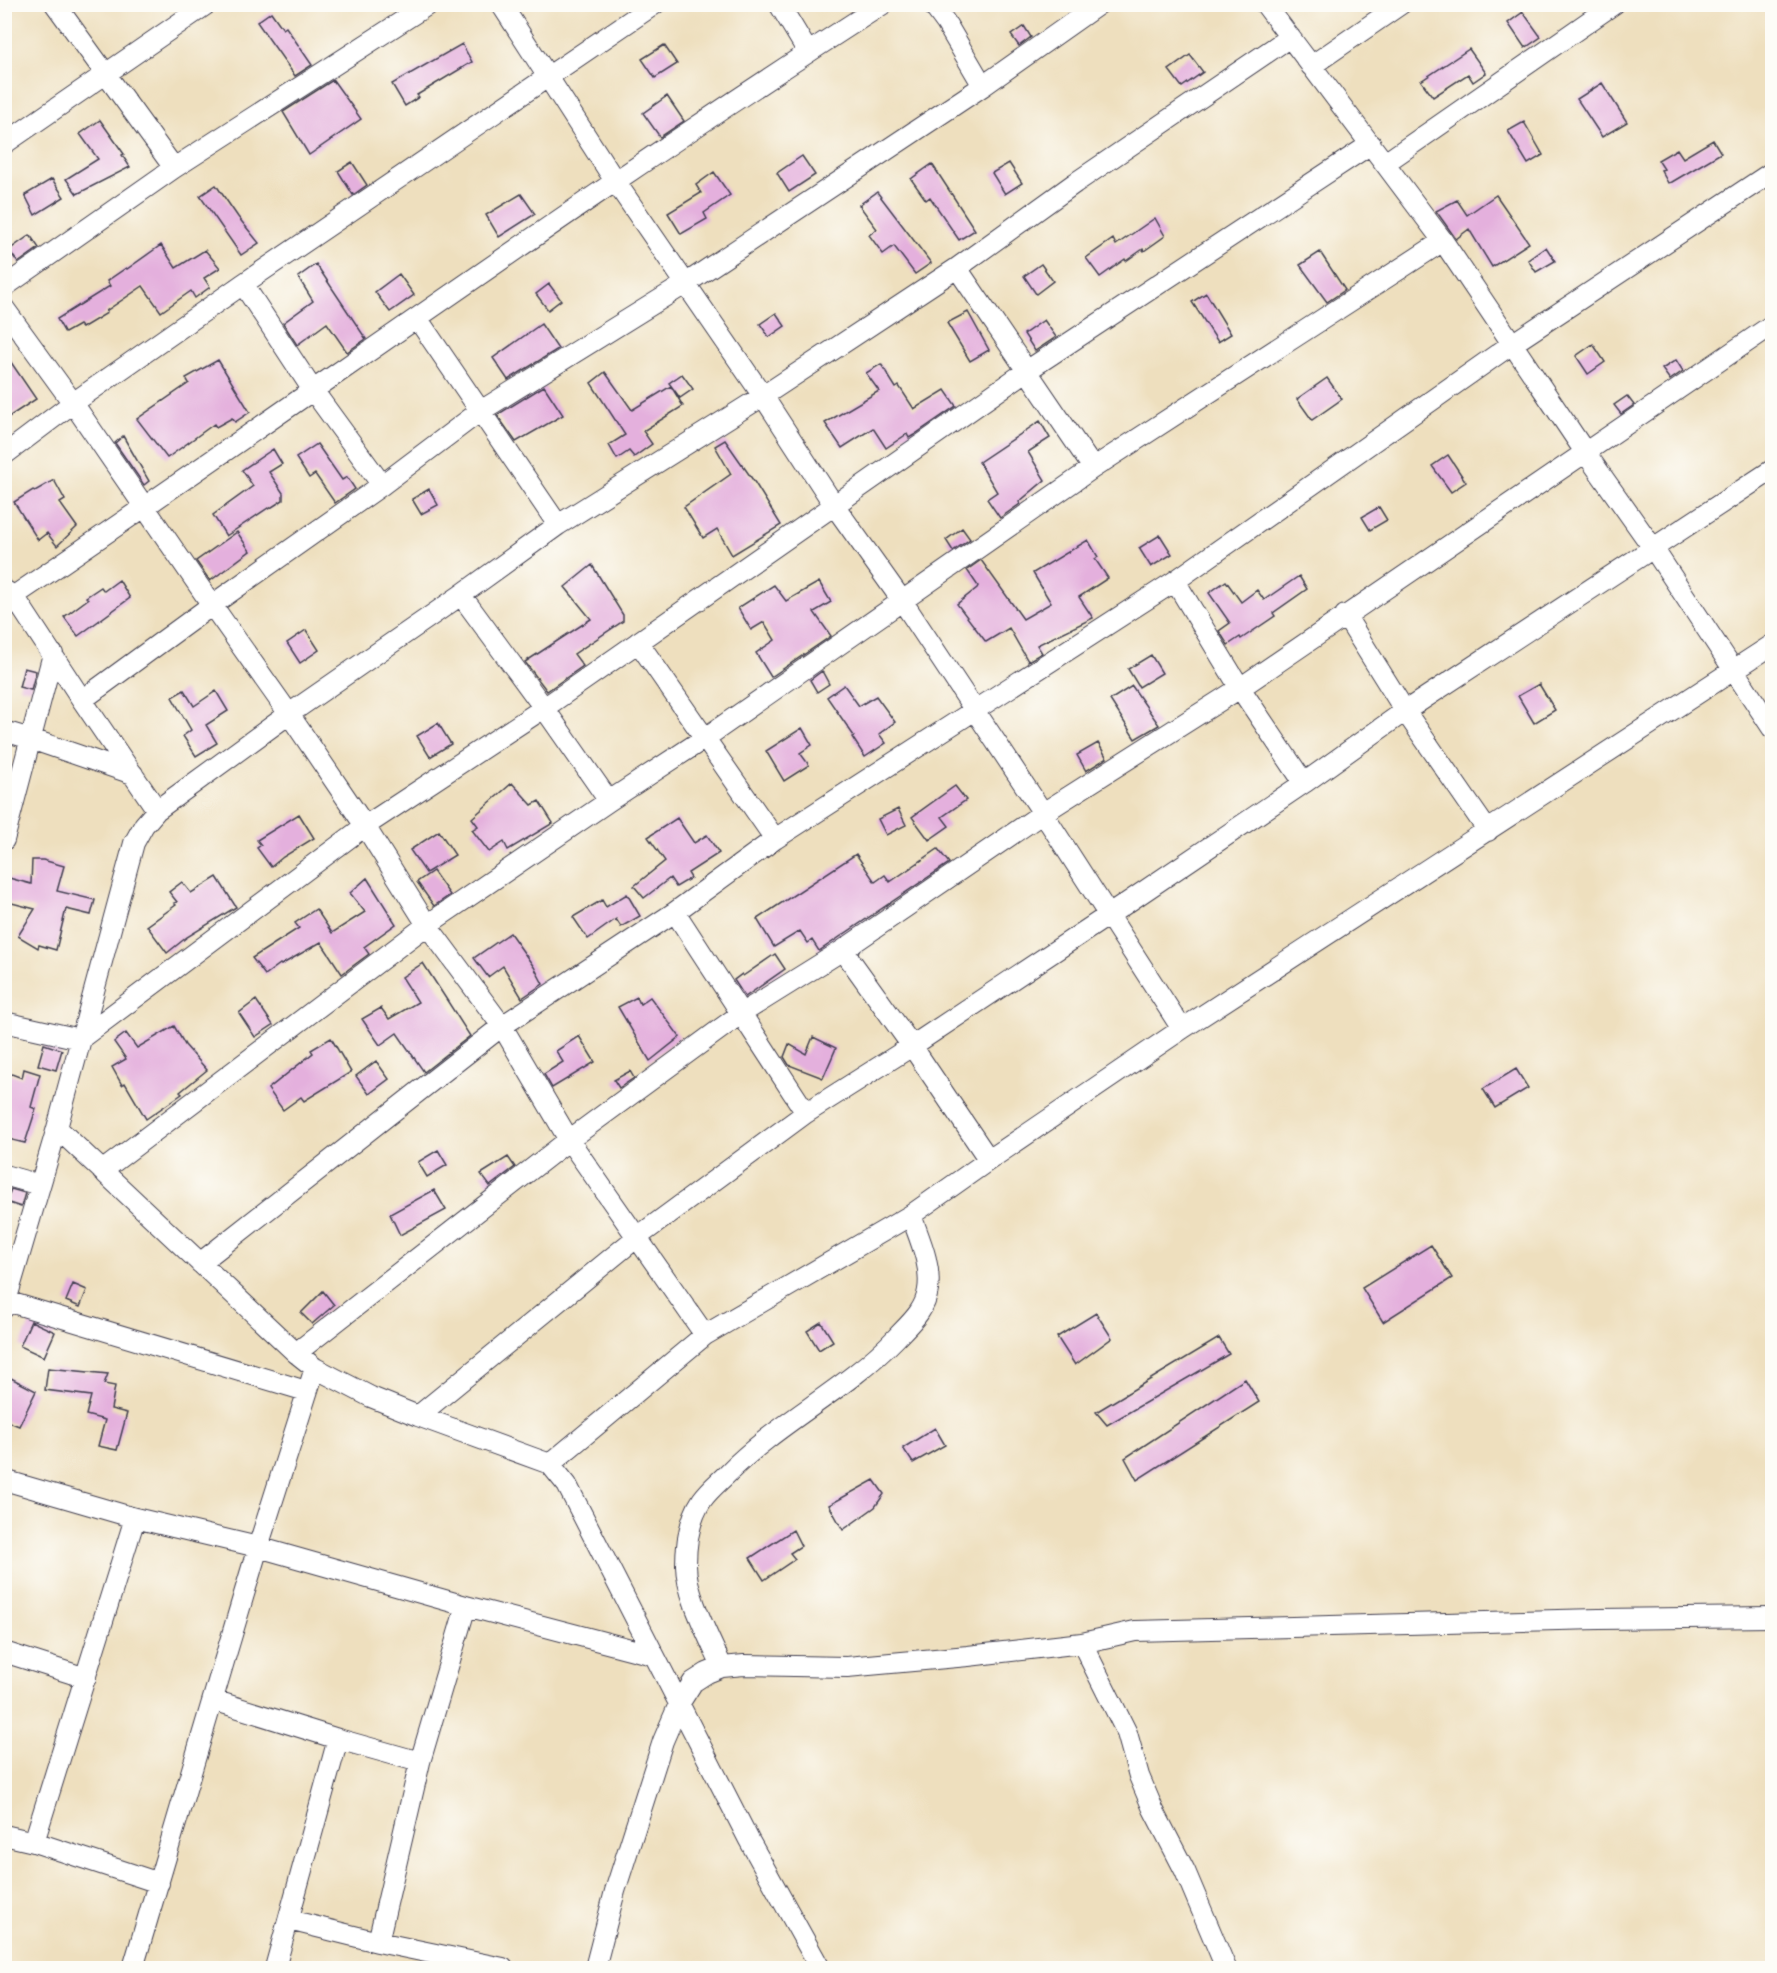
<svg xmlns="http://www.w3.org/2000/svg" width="1777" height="1973" font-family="Sriracha,sans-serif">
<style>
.building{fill:#e4b0dd}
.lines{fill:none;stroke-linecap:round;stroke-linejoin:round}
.minor-casing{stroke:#413e4f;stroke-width:22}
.minor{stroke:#fff;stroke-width:20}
</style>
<rect width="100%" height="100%" fill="#fdfcf7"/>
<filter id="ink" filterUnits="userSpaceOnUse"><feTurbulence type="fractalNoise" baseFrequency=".0167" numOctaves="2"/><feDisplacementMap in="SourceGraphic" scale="12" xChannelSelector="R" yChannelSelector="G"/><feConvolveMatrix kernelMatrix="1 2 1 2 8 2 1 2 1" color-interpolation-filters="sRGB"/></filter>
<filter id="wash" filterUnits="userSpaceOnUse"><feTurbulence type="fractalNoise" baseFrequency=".008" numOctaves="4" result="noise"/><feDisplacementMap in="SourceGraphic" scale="24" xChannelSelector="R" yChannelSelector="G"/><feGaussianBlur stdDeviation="1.35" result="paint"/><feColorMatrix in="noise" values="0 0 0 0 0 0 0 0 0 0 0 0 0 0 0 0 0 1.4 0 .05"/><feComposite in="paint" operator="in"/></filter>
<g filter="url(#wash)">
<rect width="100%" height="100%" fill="#eedfbe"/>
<g id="blocks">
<path class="building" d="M 271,12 L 283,29 L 286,27 L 312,65 L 295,76 L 257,22 Z
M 1523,12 L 1541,37 L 1525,48 L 1508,23 Z
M 1024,26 L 1031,37 L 1019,46 L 1011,35 Z
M 462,44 L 472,62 L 417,95 L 419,97 L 405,106 L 392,84 Z
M 664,45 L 677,64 L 655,78 L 642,59 Z
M 1469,49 L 1486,73 L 1473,82 L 1468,74 L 1433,97 L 1421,81 Z
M 1190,55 L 1203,72 L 1182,87 L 1169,70 Z
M 333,80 L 361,119 L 309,155 L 283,112 Z
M 1602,83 L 1627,122 L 1602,137 L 1577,99 Z
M 667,96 L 684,121 L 660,137 L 643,113 Z
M 100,120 L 124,154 L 122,155 L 130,167 L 77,194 L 66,179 L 98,159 L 80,134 Z
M 1524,122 L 1543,155 L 1528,164 L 1508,131 Z
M 1713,140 L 1721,153 L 1672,182 L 1668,183 L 1661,170 L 1664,169 L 1658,160 L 1677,149 L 1683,158 Z
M 802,156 L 815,175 L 789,192 L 777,173 Z
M 352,162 L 367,185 L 353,195 L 338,171 Z
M 1009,163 L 1022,183 L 1005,194 L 992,173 Z
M 932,164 L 975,230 L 959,240 L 930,197 L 926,200 L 911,179 Z
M 714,172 L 730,195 L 704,213 L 707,219 L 681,234 L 668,213 L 701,193 L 696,185 Z
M 52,179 L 64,197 L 35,215 L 25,195 Z
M 216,185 L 238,217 L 259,243 L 241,255 L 200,196 Z
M 877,192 L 931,263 L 915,274 L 894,246 L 883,254 L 869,235 L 877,229 L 859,205 Z
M 521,194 L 535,214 L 499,237 L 486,215 Z
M 1496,195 L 1529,243 L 1492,267 L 1469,229 L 1456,239 L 1436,211 L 1457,200 L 1467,215 Z
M 1155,218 L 1165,236 L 1144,251 L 1143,249 L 1126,261 L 1125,259 L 1100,277 L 1086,258 L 1113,239 L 1116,245 Z
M 30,235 L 39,248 L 18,263 L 9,250 Z
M 161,245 L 176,268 L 205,250 L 220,268 L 204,278 L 210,287 L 195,298 L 191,291 L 161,312 L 143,286 L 106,311 L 107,313 L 82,328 L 79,325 L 65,333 L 57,319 L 110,286 L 107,281 L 126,268 L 127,269 Z
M 1546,247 L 1555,261 L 1536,272 L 1528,260 Z
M 1320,252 L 1345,290 L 1327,302 L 1300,265 Z
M 316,264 L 366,339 L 347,352 L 327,323 L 297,345 L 283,323 L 313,301 L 298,277 Z
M 1041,264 L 1053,281 L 1036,294 L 1024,276 Z
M 399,274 L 414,295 L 390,312 L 375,292 Z
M 549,284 L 561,300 L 548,310 L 536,294 Z
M 1206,293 L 1231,334 L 1218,342 L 1192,302 Z
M 968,312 L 989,350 L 970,361 L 947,323 Z
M 776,313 L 785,326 L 769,337 L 760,324 Z
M 1044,320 L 1056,337 L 1035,351 L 1024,334 Z
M 541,324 L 558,349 L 508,380 L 493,358 Z
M 1593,344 L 1605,362 L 1588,374 L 1576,356 Z
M 4,352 L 36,399 L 4,420 Z
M 218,360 L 250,412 L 235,422 L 232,418 L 216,427 L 214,424 L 167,458 L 137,419 L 189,383 L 186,378 Z
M 1676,360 L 1683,371 L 1670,380 L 1662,369 Z
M 881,364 L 896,388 L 899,386 L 914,409 L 945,390 L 956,406 L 914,435 L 909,438 L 907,434 L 886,448 L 873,428 L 842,448 L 825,423 L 879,391 L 866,373 Z
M 605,372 L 632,410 L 671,386 L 683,406 L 643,431 L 652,444 L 634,457 L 629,451 L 617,459 L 609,445 L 625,435 L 591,383 Z
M 682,374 L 693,389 L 680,398 L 669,383 Z
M 1327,378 L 1342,399 L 1312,420 L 1297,399 Z
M 544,386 L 563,415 L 516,442 L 497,415 Z
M 1627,396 L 1634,405 L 1621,414 L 1614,405 Z
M 1040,421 L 1050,438 L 1028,452 L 1045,480 L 1019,502 L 1020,504 L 1000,518 L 987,499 L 997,492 L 979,462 Z
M 123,436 L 149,481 L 144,485 L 115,443 Z
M 725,440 L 755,483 L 781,525 L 732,555 L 717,529 L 703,538 L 684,507 L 731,474 L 715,446 Z
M 317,444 L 342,480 L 347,477 L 355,489 L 335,503 L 315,474 L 309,478 L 296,458 Z
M 273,449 L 282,464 L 269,472 L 283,493 L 283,500 L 269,509 L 268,508 L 226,536 L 213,515 L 253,486 L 242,470 Z
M 1448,455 L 1466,482 L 1451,492 L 1432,466 Z
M 54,480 L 65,500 L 60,503 L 77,527 L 57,546 L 47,533 L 38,540 L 14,502 L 33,490 L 35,491 Z
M 429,489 L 438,505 L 421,514 L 412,499 Z
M 1379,507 L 1387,520 L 1370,530 L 1362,517 Z
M 962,528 L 970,539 L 953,551 L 946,540 Z
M 237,532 L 250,551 L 210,581 L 196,561 Z
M 1160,535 L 1172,554 L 1151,567 L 1139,548 Z
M 1088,540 L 1098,557 L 1095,559 L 1108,578 L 1079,597 L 1093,618 L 1037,645 L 1042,653 L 1028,661 L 1009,628 L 986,642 L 957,604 L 977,588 L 978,586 L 967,570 L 981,560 L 1023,619 L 1051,603 L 1033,573 Z
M 592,565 L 623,615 L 623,621 L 574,654 L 583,666 L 547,691 L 525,662 L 591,619 L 565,587 Z
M 1299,576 L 1307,589 L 1273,613 L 1275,616 L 1241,639 L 1240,637 L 1228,645 L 1219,631 L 1230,623 L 1209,593 L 1226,581 L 1241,602 L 1257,590 L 1264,600 Z
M 119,580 L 130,598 L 78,636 L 64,617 L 88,599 L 86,597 L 101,587 L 104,591 Z
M 819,582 L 831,602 L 814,612 L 831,636 L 771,677 L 756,653 L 775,640 L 764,622 L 751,630 L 738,608 L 774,585 L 786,601 Z
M 306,630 L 319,650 L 300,663 L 287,643 Z
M 1151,655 L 1162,673 L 1139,687 L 1128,669 Z
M 24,668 L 36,671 L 31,690 L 19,687 Z
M 822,671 L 829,684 L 817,692 L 810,680 Z
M 1539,684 L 1555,710 L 1534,723 L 1518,696 Z
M 844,685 L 859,706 L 876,696 L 895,722 L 879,734 L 886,743 L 865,757 L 852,737 L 854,736 L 827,697 Z
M 1132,686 L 1159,725 L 1135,739 L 1110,700 Z
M 184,690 L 194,706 L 216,691 L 228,711 L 206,725 L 217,743 L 196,756 L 183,736 L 191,730 L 172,697 Z
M 438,723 L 451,744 L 430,757 L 417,736 Z
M 802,728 L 812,745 L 800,753 L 809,765 L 784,781 L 766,751 Z
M 1098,743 L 1107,758 L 1086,771 L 1077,755 Z
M 512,783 L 532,805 L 539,801 L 553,823 L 508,850 L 504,842 L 489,852 L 472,830 L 478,826 L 472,818 Z
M 955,786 L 966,800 L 942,817 L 949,826 L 929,840 L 912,817 Z
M 898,809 L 906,825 L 886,835 L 878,819 Z
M 299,814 L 314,838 L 283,857 L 271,867 L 257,848 L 261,845 L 257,840 Z
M 677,818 L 694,843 L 707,835 L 719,853 L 688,873 L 691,878 L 676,887 L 670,878 L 644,898 L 634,886 L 665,861 L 648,837 Z
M 439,831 L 455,855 L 426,873 L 410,850 Z
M 938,849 L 949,863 L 819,951 L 812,940 L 808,943 L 800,931 L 774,947 L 757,919 L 856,854 L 875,882 L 885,875 L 890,882 Z
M 32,860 L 43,860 L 64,866 L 57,891 L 95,900 L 91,915 L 66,909 L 56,950 L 39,945 L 38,948 L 18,936 L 35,909 L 4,901 L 9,878 L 31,884 Z
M 433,871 L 450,895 L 434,906 L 417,882 Z
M 217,877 L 236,907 L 187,937 L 167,953 L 147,926 L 176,905 L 174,903 L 177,902 L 169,892 L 182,882 L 191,893 Z
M 367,878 L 396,924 L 364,947 L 369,954 L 342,974 L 321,942 L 281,965 L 280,964 L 265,975 L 252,958 L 299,928 L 295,923 L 316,909 L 332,933 L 365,912 L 350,893 Z
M 627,894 L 640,916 L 621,927 L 616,919 L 588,939 L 573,917 L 602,900 L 606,907 Z
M 510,933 L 534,967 L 543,984 L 522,998 L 503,966 L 488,977 L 474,958 Z
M 775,954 L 785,969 L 745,997 L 734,980 L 742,974 L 743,976 Z
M 423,963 L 470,1036 L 424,1072 L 397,1033 L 380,1045 L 362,1019 L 381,1008 L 389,1019 L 418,1002 L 402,977 Z
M 637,997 L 640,1004 L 650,997 L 680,1037 L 650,1061 L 618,1007 Z
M 256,1000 L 273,1025 L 255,1037 L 239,1013 Z
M 174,1026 L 185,1045 L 207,1070 L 180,1092 L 182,1094 L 146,1119 L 125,1083 L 122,1085 L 112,1067 L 126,1059 L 114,1042 L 126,1033 L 137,1048 Z
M 579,1036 L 595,1062 L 552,1088 L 544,1074 L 563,1062 L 556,1051 Z
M 813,1037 L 836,1048 L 823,1078 L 789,1065 L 784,1057 L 789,1044 L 806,1054 Z
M 331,1038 L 351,1072 L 304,1101 L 301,1097 L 283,1110 L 268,1089 L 313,1053 L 311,1050 Z
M 44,1044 L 62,1050 L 56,1070 L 38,1065 Z
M 376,1061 L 389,1079 L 369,1094 L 356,1076 Z
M 24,1069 L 40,1074 L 31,1107 L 36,1109 L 25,1143 L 4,1138 L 4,1071 L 22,1078 Z
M 1516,1069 L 1528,1088 L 1495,1108 L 1483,1089 Z
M 630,1071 L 634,1078 L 619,1088 L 614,1080 Z
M 438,1150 L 447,1165 L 427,1177 L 418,1162 Z
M 508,1157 L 515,1167 L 490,1186 L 481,1174 Z
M 11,1189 L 25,1193 L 21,1207 L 6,1202 Z
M 434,1190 L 446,1210 L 400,1235 L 390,1214 Z
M 1431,1245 L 1452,1278 L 1383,1322 L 1362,1288 Z
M 73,1284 L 87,1290 L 80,1307 L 66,1301 Z
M 323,1291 L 334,1305 L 312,1324 L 301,1313 Z
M 1096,1313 L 1112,1338 L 1075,1365 L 1057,1337 Z
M 31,1321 L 55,1332 L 44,1357 L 20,1346 Z
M 821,1322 L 833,1341 L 819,1350 L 807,1331 Z
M 1219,1338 L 1229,1354 L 1107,1425 L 1096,1412 Z
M 48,1368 L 108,1374 L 104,1384 L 115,1386 L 111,1409 L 127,1413 L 117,1450 L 98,1446 L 105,1420 L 86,1415 L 91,1396 L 45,1390 Z
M 9,1377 L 36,1391 L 19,1426 L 4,1420 L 4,1386 Z
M 1245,1379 L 1259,1402 L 1137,1480 L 1125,1458 Z
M 935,1428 L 945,1445 L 913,1463 L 903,1448 Z
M 874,1480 L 884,1494 L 875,1507 L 843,1530 L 829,1505 Z
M 793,1530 L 801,1546 L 790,1553 L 795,1559 L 764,1580 L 750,1558 Z"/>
</g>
</g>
<g filter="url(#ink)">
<use href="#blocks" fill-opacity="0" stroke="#413e4f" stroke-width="1.5"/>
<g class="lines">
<defs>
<path id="minor" d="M 55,4 L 174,168
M 501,4 L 615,181 L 763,396 L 834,505 L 903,602 L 1043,813 L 1182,1029
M 779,4 L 808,52
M 932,4 L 946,23 L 983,86
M 1265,4 L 1443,241 L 1585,452 L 1653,548 L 1772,728
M 1311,66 L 1401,4
M 4,144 L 207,4
M 1385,163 L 1614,4
M 957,268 L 1093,468
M 243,284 L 312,389 L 382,485
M 4,287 L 174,168 L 429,4
M 4,308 L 73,403 L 212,605 L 289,714 L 365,826 L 427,925 L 502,1026 L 569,1140 L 705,1335
M 417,318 L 558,525
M 4,455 L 73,403 L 243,284 L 655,4
M 1175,581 L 1240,688 L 1304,783
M 4,590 L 14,596 L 82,700 L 157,810
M 461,595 L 544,708 L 609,801
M 14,596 C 304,400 588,193 883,4
M 1345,615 L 1405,711 L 1488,831
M 638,642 L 775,839
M 82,700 L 212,605 L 382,485 L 479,412 L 685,284 L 983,86 L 1099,4
M 4,731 L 31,739 L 133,774
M 4,840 L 53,654
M 675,912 L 806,1113
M 843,950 L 912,1046 L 989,1160
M 4,1022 L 80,1039 L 365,826 L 544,708 L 1028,370 L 1371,144
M 102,1171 L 427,925 L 609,801 L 705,738 L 1093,468 L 1443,241
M 4,1175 L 40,1185
M 200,1263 L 502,1026 L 675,912 L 775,839 L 1175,581 L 1512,344 L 1772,172
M 6,1301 L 306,1391
M 4,1308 L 57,1128
M 296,1353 L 569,1140 L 742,1013 L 843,950 L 1043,813 L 1240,688 L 1772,325
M 418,1416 L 636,1238 L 806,1113 L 912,1046 L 1109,915 L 1304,783 L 1405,711 L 1772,470
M 550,1464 L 705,1335 L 911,1215 L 989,1160 L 1182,1029 L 1772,645
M 4,1480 L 135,1518 L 258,1547 L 466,1606 L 653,1655
M 1082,1643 L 1127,1733 L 1139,1776 L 1153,1809 L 1185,1871 L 1226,1968
M 4,1652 L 86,1678
M 722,1667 C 710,1639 686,1595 686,1565 C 686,1544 690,1518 702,1500 C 709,1490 719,1482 727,1474 C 778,1422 846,1390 896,1338 C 910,1323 925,1311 928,1290 C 932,1265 919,1238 911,1215
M 213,1700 L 338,1739 L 420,1762
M 4,1835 L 34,1842 L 159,1883
M 34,1842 L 135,1518
M 289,1920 L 378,1942 L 503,1968
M 378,1942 L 420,1762 L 466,1606
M 133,1968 L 258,1547 L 315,1368
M 275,1968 L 338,1739
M 595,1968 L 615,1891 L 663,1741 L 679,1704 L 693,1682 L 707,1673 L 722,1667 L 744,1665 L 847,1667 L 968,1656 L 1082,1643 L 1135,1631 L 1599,1619 L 1772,1617
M 820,1968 L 749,1840 L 567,1485 L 550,1464 L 418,1416 L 371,1397 L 315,1368 L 296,1353 L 57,1128 L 134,843 L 144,825 L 157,810 L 289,714 L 461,595 L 558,525 L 763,396 L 957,268 L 1075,183 L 1290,37"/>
</defs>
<use href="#minor" class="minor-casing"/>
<use href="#minor" class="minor"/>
</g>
</g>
<rect width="1777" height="1973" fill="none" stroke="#fdfcf7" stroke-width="24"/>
</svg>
